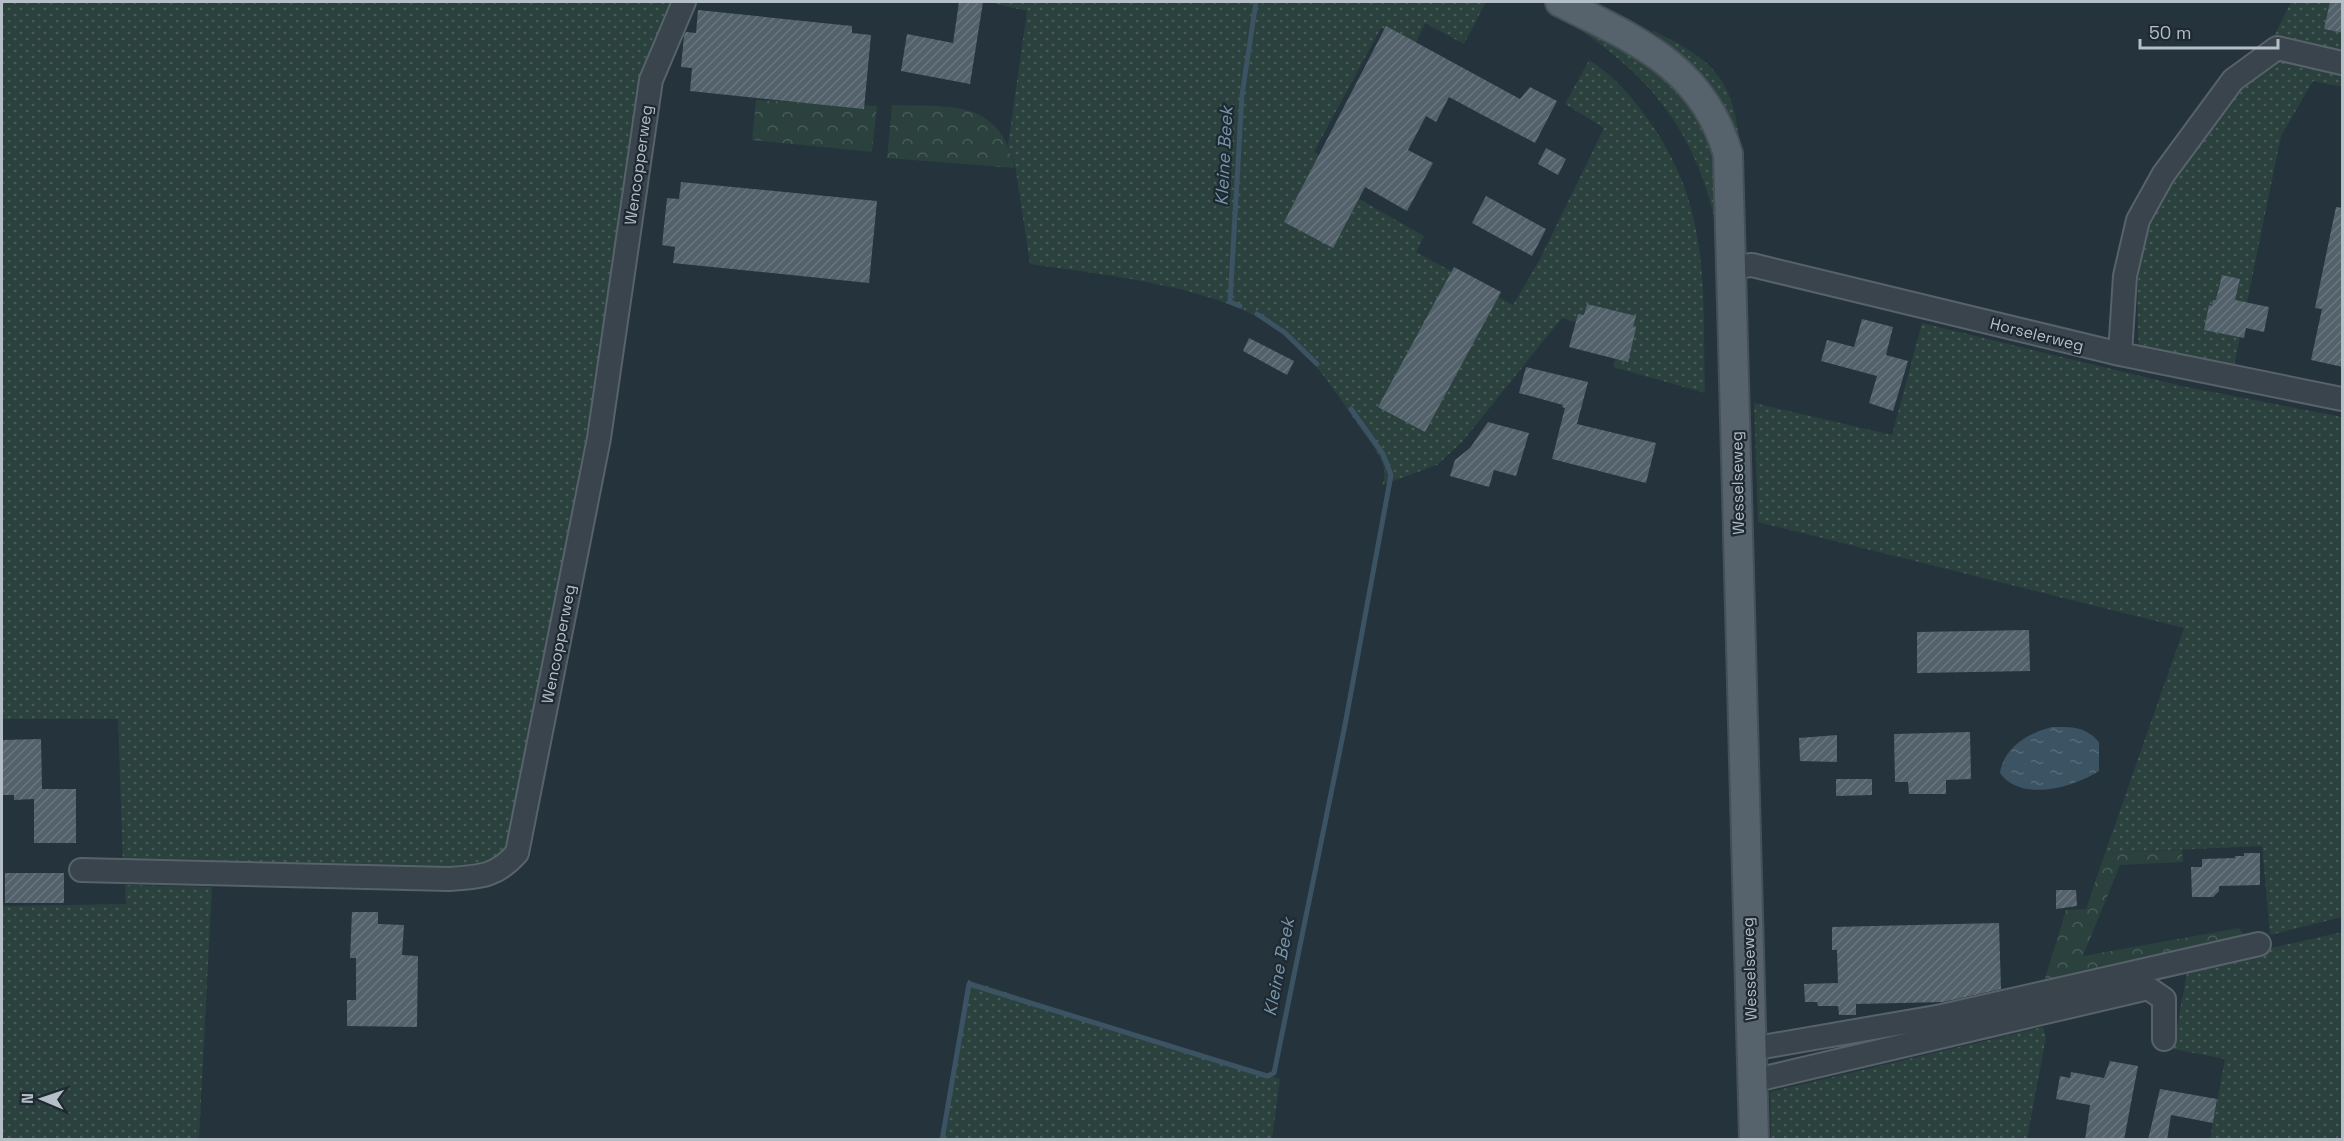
<svg xmlns="http://www.w3.org/2000/svg" width="2344" height="1141" font-family="'Space Grotesk',sans-serif">
<style>
.grass{fill:url(#grass-dots)}
.forest{fill:url(#forest-crowns)}
.water{fill:url(#water-ripples)}
.lines{fill:none;stroke-linecap:round;stroke-linejoin:round}
.stream{stroke:#3c5364;stroke-width:5}
.building{fill:url(#building-hatch)}
.minor-casing{stroke:#57626a;stroke-width:26}
.major-casing{stroke:#455058;stroke-width:32}
.minor{stroke:#39444c;stroke-width:22}
.major{stroke:#57636c;stroke-width:28}
.labels{text-anchor:middle;stroke-width:4.5;stroke-linejoin:round;paint-order:stroke}
.street-label{font-size:16px;fill:#b5bfc7;stroke:#1e2931}
.water-label{font-size:18px;font-style:italic;fill:#7795a9;stroke:#1e2931}
</style>
<defs>
<pattern id="grass-dots" width="8" height="8" patternUnits="userSpaceOnUse" patternTransform="scale(1.5)"><rect width="8" height="8" fill="#2a413e"/><path d="M2 2h.1M6 6h.1" fill="none" stroke="#475b58" stroke-width="1.8" stroke-linecap="round"/></pattern>
<pattern id="forest-crowns" width="20" height="18" patternUnits="userSpaceOnUse" patternTransform="scale(1.5)"><rect width="20" height="18" fill="#2a413e"/><path d="M2 6a3 3 0 1 1 6 0M12 15a3 3 0 1 1 6 0" fill="none" stroke="#475b58"/></pattern>
<pattern id="water-ripples" width="26" height="14" patternUnits="userSpaceOnUse" patternTransform="scale(1.5)"><rect width="26" height="14" fill="#3c5364"/><path d="M2 4q2-2 4 0t4 0M15 11q2-2 4 0t4 0" fill="none" stroke="#566a79"/></pattern>
<pattern id="building-hatch" width="6" height="6" patternUnits="userSpaceOnUse" patternTransform="scale(1.5)"><rect width="6" height="6" fill="#53616b"/><path d="M-1 1l2-2M0 6l6-6M5 7l2-2" fill="none" stroke="#6a767f"/></pattern>
</defs>
<rect width="100%" height="100%" fill="#25333c"/>
<path class="grass" d="M 2,2 L 671,2 L 641,73 L 604,343 L 506,853 L 476,872 L 123,866 L 118,719 L 2,719 Z
M 988,2 L 1486,2 L 1464,44 L 1425,23 L 1415,45 L 1381,28 L 1314,152 L 1346,172 L 1340,188 L 1424,236 L 1416,252 L 1513,305 L 1540,259 L 1604,128 L 1565,104 L 1589,60 C 1615,76 1635,100 1652,125 C 1712,212 1702,292 1705,393 L 1613,367 L 1621,336 L 1562,318 L 1462,442 L 1437,465 L 1382,485 C 1392,464 1369,442 1358,425 C 1340,398 1320,368 1297,345 C 1239,287 1109,276 1030,264 L 1015,165 L 1008,145 L 1027,11 Z
M 2291,2 L 2342,2 L 2342,87 L 2313,81 L 2281,136 L 2233,371 L 2139,352 C 2137,310 2135,270 2147,229 C 2168,160 2229,110 2266,50 C 2275,35 2283,18 2291,2 Z
M 1549,10 L 1600,34 L 1662,75 L 1693,106 L 1714,137 L 1723,257 C 1718,236 1714,214 1708,194 C 1680,104 1627,58 1549,10 Z
M 1650,29 C 1710,59 1732,73 1740,144 C 1715,90 1695,67 1650,29 Z
M 1922,323 L 2182,386 L 2342,417 L 2342,917 L 2270,935 L 2262,846 L 2105,853 L 2184,628 L 1758,522 L 1754,403 L 1892,435 Z
M 125,885 L 212,887 L 199,1139 L 2,1139 L 2,906 L 126,904 Z
M 2342,932 L 2342,1139 L 2210,1139 L 2225,1059 L 2173,1049 L 2188,967 Z
M 968,980 L 1280,1079 L 1272,1139 L 941,1139 Z
M 2043,1027 L 2046,1037 L 2027,1139 L 1771,1139 L 1770,1092 Z"/>
<path class="forest" d="M 756,100 L 877,106 L 872,152 L 752,140 Z
M 892,105 C 951,107 999,98 1015,168 L 887,158 Z
M 2182,850 L 2183,862 L 2120,865 L 2083,956 L 2239,928 L 2247,940 L 2043,985 L 2066,910 L 2086,909 L 2105,853 Z"/>
<path class="water" d="M 2052,727 C 2072,727 2085,726 2099,742 L 2099,771 C 2074,787 2021,803 2000,773 C 2004,747 2028,733 2052,727 Z"/>
<g class="lines">
<path class="stream" d="M 1240,306 L 1230,302 L 1242,95 L 1256,2
M 1257,314 L 1284,332 L 1317,364
M 942,1140 L 969,984 L 1267,1076 L 1274,1073 L 1345,725 L 1391,475 L 1383,454 L 1351,409"/>
</g>
<path class="building" d="M 959,2 L 983,2 L 970,84 L 901,71 L 907,34 L 953,43 Z
M 2330,2 L 2343,2 L 2343,33 L 2324,29 Z
M 698,10 L 852,26 L 852,33 L 871,35 L 864,109 L 690,91 L 692,68 L 681,67 L 684,36 L 686,32 L 696,33 Z
M 1386,26 L 1520,99 L 1530,87 L 1557,101 L 1535,143 L 1449,97 L 1436,122 L 1426,116 L 1408,150 L 1433,163 L 1407,211 L 1365,187 L 1333,248 L 1284,222 Z
M 1546,148 L 1566,159 L 1558,175 L 1538,164 Z
M 681,182 L 877,201 L 869,283 L 673,263 L 675,247 L 662,245 L 667,198 L 679,199 Z
M 1486,196 L 1546,229 L 1532,256 L 1472,223 Z
M 2336,207 L 2343,208 L 2343,367 L 2311,360 L 2322,309 L 2315,308 Z
M 1454,267 L 1501,292 L 1425,432 L 1378,407 Z
M 2222,275 L 2240,279 L 2235,300 L 2269,307 L 2264,332 L 2246,328 L 2244,338 L 2204,330 L 2209,305 L 2212,306 L 2213,300 L 2216,300 Z
M 1587,304 L 1636,316 L 1633,327 L 1636,328 L 1628,362 L 1569,347 L 1578,314 L 1584,315 Z
M 1862,319 L 1893,327 L 1886,355 L 1908,361 L 1893,411 L 1869,403 L 1877,376 L 1821,361 L 1827,340 L 1854,347 Z
M 1249,338 L 1294,361 L 1287,375 L 1243,351 Z
M 1526,367 L 1588,382 L 1577,424 L 1656,443 L 1646,483 L 1552,459 L 1565,408 L 1562,407 L 1563,405 L 1519,393 Z
M 1488,422 L 1529,433 L 1516,476 L 1494,470 L 1489,487 L 1450,476 L 1455,460 L 1470,448 Z
M 2029,630 L 2030,671 L 1917,673 L 1917,632 Z
M 1970,732 L 1971,779 L 1946,780 L 1946,794 L 1909,794 L 1908,782 L 1895,782 L 1894,734 Z
M 1837,735 L 1837,762 L 1800,761 L 1799,738 Z
M 41,739 L 42,789 L 76,789 L 76,843 L 34,843 L 34,799 L 14,800 L 14,795 L 2,795 L 2,740 Z
M 1836,779 L 1872,779 L 1872,795 L 1836,796 Z
M 2244,853 L 2260,853 L 2260,885 L 2219,886 L 2219,891 L 2213,897 L 2192,897 L 2191,867 L 2202,867 L 2202,859 L 2235,858 L 2235,856 L 2244,856 Z
M 5,873 L 64,873 L 64,903 L 5,903 Z
M 2056,890 L 2076,890 L 2077,906 L 2056,909 Z
M 352,912 L 378,912 L 378,924 L 404,925 L 402,955 L 418,956 L 417,1027 L 347,1026 L 347,1000 L 356,1000 L 356,958 L 350,958 Z
M 1999,923 L 2001,989 L 1943,1002 L 1856,1004 L 1856,1015 L 1839,1015 L 1838,1006 L 1818,1006 L 1817,1002 L 1805,1002 L 1804,984 L 1838,983 L 1837,950 L 1832,950 L 1832,927 Z
M 2110,1061 L 2138,1066 L 2124,1140 L 2085,1140 L 2090,1105 L 2056,1099 L 2060,1076 L 2070,1078 L 2071,1072 L 2104,1078 Z
M 2160,1089 L 2217,1099 L 2213,1123 L 2171,1115 L 2167,1140 L 2148,1140 Z"/>
<g class="lines">
<defs>
<path id="minor" d="M 1733,267 L 1752,265 L 2120,354 L 2342,399
M 2120,354 L 2125,276 L 2138,220 L 2163,175 L 2233,80 L 2277,48 L 2342,63
M 81,870 L 448,879 C 479,877 496,877 517,853 L 599,438 L 651,80 L 684,2
M 1751,1049 L 1942,1016 L 2259,944
M 1752,1081 L 2148,988 L 2164,999 L 2164,1039"/>
<path id="major" d="M 1560,2 C 1635,40 1702,65 1728,154 L 1754,1140"/>
</defs>
<use href="#minor" class="minor-casing"/>
<use href="#major" class="major-casing"/>
<use href="#minor" class="minor"/>
<use href="#major" class="major"/>
</g>
<g class="labels">
<g class="street-label">
<text transform="translate(638 165) rotate(-82)" y="6">Wencopperweg</text>
<text transform="translate(2037 334) rotate(14)" y="6">Horselerweg</text>
<text transform="translate(1737 483) rotate(-91)" y="6">Wesselseweg</text>
<text transform="translate(558 644) rotate(-79)" y="6">Wencopperweg</text>
<text transform="translate(1749 969) rotate(-92)" y="6">Wesselseweg</text>
</g>
<g class="water-label">
<text transform="translate(1224 156) rotate(-87)" y="6">Kleine Beek</text>
<text transform="translate(1279 967) rotate(-79)" y="6">Kleine Beek</text>
</g>
</g>
<rect width="2344" height="1141" fill="none" stroke="#b5bfc7" stroke-width="6"/>
<g transform="translate(42 1099) rotate(272)" stroke="#1e2931" stroke-width="4.5" paint-order="stroke">
<path d="M0-4.5L10 22L0 15L-10 22Z" fill="#b5bfc7"/>
<text y="-9" font-size="16" font-weight="bold" text-anchor="middle" fill="#b5bfc7">N</text>
</g>
<path d="M2140 39v9h138v-9" fill="none" stroke="#b5bfc7" stroke-width="3"/>
<text x="2149" y="39" font-size="18" fill="#b5bfc7" stroke="#1e2931" stroke-width="4.5" paint-order="stroke">50 m</text>
</svg>
